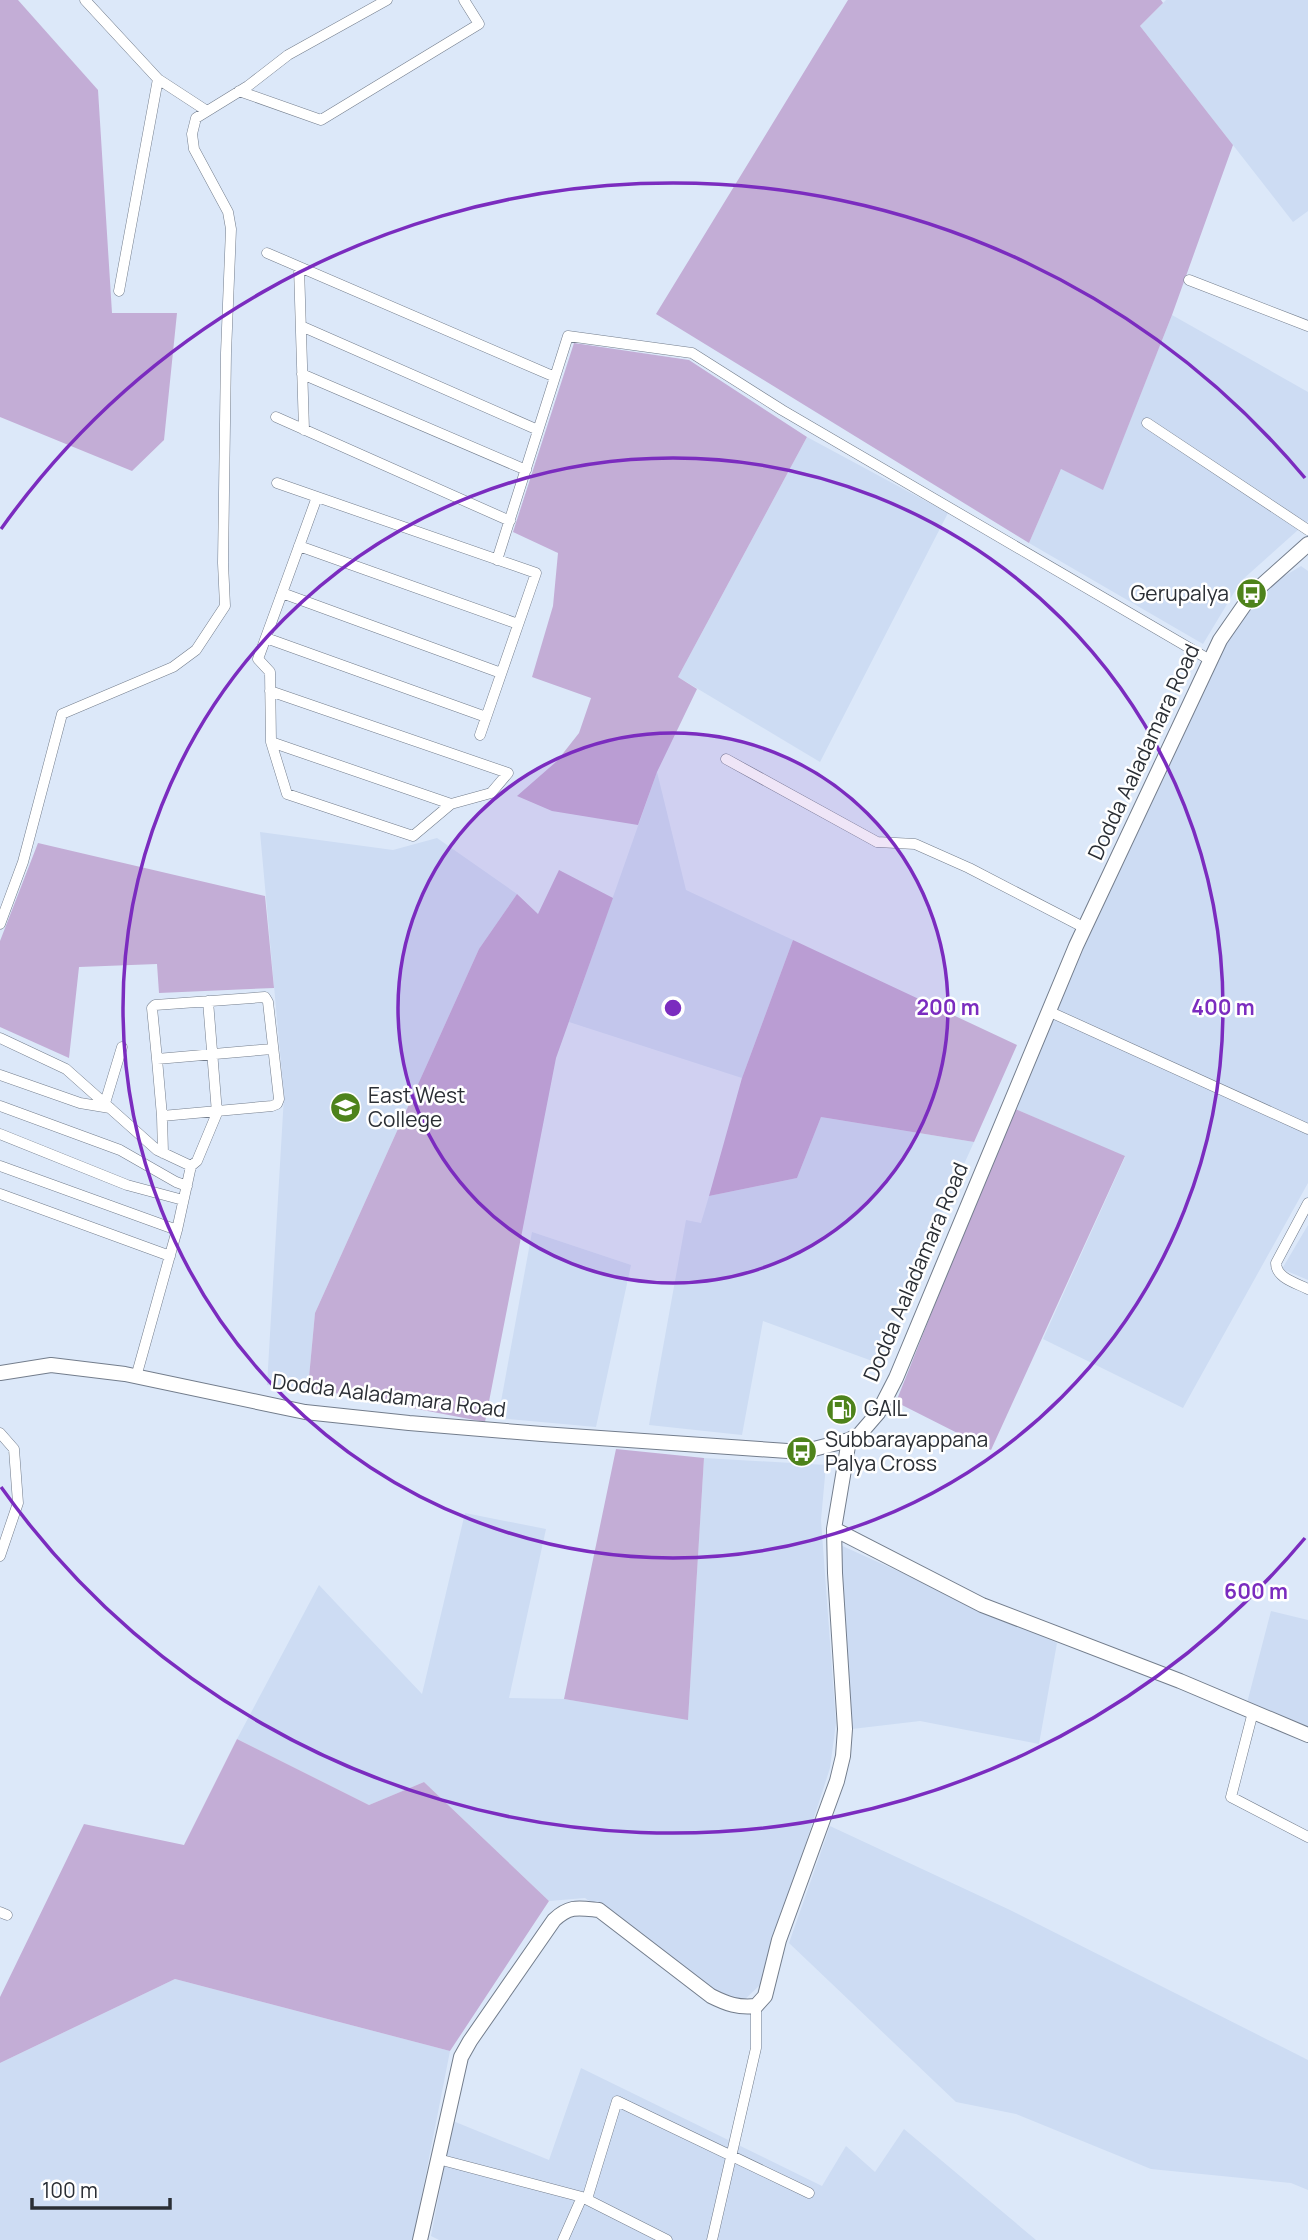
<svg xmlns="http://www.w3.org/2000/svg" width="1308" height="2240" font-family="Manrope,sans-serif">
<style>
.built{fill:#cddcf3}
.green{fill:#c3add6}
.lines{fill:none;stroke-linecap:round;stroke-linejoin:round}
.street-casing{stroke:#737d8c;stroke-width:11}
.secondary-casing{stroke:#737d8c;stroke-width:16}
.street{stroke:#fff;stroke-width:10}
.secondary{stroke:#fff;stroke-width:14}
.ring{fill:none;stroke:#7b2cbf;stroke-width:3.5}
.labels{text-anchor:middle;stroke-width:5;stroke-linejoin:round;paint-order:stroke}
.poi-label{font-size:21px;fill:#2a2e34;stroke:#fff;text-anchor:start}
.street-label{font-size:21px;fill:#2a2e34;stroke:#fff}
.centre{fill:#7b2cbf;stroke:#fff;stroke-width:3.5}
.ring-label{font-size:21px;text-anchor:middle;font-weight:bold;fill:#7b2cbf;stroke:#fff;stroke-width:5;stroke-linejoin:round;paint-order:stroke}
</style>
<rect width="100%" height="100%" fill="#dce8f9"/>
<path class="built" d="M 1166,0 L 1308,0 L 1308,211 L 1293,222 L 1140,26 Z
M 1172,315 L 1308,392 L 1308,521 L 1241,581 L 1203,644 L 1029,543 L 1061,469 L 1103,489 Z
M 807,437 L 948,513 L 820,762 L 678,677 Z
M 1301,566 L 1308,571 L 1308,1183 L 1183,1408 L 1043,1339 L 1125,1157 L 1013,1108 L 1077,962 L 1229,639 L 1263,589 Z
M 657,772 L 686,890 L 793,940 L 742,1078 L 569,1022 Z
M 260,832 L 393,850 L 437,838 L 517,894 L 479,949 L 315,1313 L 308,1388 L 267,1385 L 284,1096 Z
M 821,1117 L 974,1142 L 875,1362 L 763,1321 L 742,1435 L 649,1425 L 686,1220 L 701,1223 L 709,1196 L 797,1178 Z
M 1308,1225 L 1308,1280 L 1282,1269 Z
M 532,1232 L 631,1265 L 596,1427 L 498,1418 Z
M 704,1458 L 826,1465 L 821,1520 L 836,1723 L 830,1768 L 760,1985 L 742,2002 L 725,1998 L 585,1898 L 549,1901 L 424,1782 L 369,1805 L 237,1739 L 319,1585 L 422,1694 L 465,1513 L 546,1529 L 509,1698 L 564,1699 L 688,1719 Z
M 838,1544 L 1057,1643 L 1039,1744 L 920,1721 L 852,1729 Z
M 1271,1611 L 1308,1620 L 1308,1727 L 1247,1703 Z
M 830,1826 L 1010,1910 L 1308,2060 L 1308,2190 L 1291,2183 L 1151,2169 L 1016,2114 L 956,2102 L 789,1943 Z
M 175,1979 L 450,2051 L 413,2240 L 0,2240 L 0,2063 Z
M 581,2068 L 822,2186 L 846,2146 L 875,2172 L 904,2129 L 1036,2240 L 439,2240 L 431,2236 L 453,2121 L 549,2160 Z"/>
<path class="green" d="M 0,0 L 18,0 L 98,90 L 112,313 L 177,313 L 164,440 L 132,471 L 0,417 Z
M 848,0 L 1161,0 L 1163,3 L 1140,26 L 1233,145 L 1172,315 L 1103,490 L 1061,469 L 1029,543 L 656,314 Z
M 574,343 L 689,360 L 807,437 L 678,677 L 697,689 L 657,772 L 638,825 L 552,811 L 517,796 L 557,761 L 579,733 L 591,698 L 532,677 L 553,606 L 558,553 L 513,532 Z
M 38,843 L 265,896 L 274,988 L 159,993 L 157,964 L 79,967 L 69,1058 L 0,1027 L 0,941 Z
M 559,870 L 613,898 L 556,1058 L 485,1422 L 308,1388 L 315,1313 L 479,949 L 517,894 L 538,914 Z
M 793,940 L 1017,1045 L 974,1142 L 821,1117 L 797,1178 L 709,1196 L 742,1078 Z
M 1013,1108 L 1125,1156 L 991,1450 L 896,1402 Z
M 616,1449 L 704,1458 L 688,1720 L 564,1699 Z
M 237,1739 L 369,1805 L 424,1782 L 549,1901 L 450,2051 L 175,1979 L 0,2063 L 0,1997 L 84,1824 L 184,1845 Z"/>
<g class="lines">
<defs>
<path id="street" d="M 85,0 L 158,79 L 207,111
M 239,91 L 321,120 L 479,24 L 464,0
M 267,253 L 555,377
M 299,267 L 304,430
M 1189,280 L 1308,326
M 119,291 L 158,79
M 301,326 L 538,430
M 302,374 L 526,470
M 276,417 L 510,521
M 1147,423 L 1308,530
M 277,483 L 536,573 L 480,735
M 299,546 L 518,624
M 497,560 L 568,336 L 692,353 L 782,410 L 1210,660
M 282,593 L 501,673
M 266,638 L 486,717
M 270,691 L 508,773 L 491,793 L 451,804 L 413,836 L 287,794 L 271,742 L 270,672 L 258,659 L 317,497
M 271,742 L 451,804
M 726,759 L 877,842 L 915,844 L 969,868 L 1085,928
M 0,924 L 23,862 L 62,714 L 173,667 L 196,650 L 225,606 L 223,563 L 226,353 L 231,229 L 228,212 L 194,149 L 192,134 L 196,118 L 248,86 L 288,55 L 387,0
M 1048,1011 L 1308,1129
M 0,1038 L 66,1069 L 157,1150 L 191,1166
M 157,1059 L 162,1116 L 272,1106 L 277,1104 L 279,1099 L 268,1002 L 265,997 L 155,1005 L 152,1008 L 157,1059 L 272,1049
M 0,1075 L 80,1103 L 110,1108
M 105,1103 L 122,1047
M 0,1106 L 120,1150 L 176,1182 L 187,1186
M 162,1116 L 163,1153
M 0,1134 L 127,1185 L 183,1200
M 0,1166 L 177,1230
M 0,1194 L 170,1256
M 1308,1203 L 1276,1263 C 1276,1278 1296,1283 1308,1289
M 136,1377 L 177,1230 L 191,1166 L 197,1161 L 217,1113 L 208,1001
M 0,1433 L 14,1449 L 18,1503 L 0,1556
M 1253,1712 L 1231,1797 L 1308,1837
M 0,1912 L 7,1915
M 438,2159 L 582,2197 L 667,2240
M 587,2199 L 617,2101 L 809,2193
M 563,2240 L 582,2197
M 712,2240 L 756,2048 L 756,2006"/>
<path id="secondary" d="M 0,1373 L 51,1365 L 125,1374 L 305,1412 L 409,1423 L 542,1434 L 802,1452 L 849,1440 L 859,1435 L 878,1413 L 896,1378 L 1076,946 L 1220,640 L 1252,594 L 1308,544
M 834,1529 L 982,1605 L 1180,1681 L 1308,1735
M 420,2240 L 461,2057 L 470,2041 L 554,1920 C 570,1905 579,1908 599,1910 L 711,1996 C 727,2004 738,2008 756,2006 L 765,1996 L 779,1940 L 837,1781 L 843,1756 L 845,1729 L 835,1573 L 834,1529 L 849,1440"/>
</defs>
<use href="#street" class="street-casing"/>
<use href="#secondary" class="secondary-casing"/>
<use href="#street" class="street"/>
<use href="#secondary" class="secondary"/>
</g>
<circle cx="673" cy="1008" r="275" fill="#7b2cbf" fill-opacity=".12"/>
<g class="ring">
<circle cx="673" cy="1008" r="275"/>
<circle cx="673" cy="1008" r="550"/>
<path d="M1305 1538A825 825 0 0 1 1 1487M1 529A825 825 0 0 1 1305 478"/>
</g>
<defs>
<symbol id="bus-disc" viewBox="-11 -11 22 22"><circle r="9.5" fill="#4e831b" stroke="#fff"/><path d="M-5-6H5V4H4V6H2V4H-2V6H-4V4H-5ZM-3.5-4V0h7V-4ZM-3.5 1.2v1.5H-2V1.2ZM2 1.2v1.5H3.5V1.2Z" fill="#fff"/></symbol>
<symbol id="university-disc" viewBox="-11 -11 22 22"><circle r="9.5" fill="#4e831b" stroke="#fff"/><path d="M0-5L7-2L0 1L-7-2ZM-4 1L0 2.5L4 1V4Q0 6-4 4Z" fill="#fff"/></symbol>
<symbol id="fuel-disc" viewBox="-11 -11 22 22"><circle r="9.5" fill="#4e831b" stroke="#fff"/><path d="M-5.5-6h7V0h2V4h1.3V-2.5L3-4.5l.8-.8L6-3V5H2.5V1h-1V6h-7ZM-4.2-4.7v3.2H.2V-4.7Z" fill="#fff"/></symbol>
</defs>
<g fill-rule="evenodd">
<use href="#bus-disc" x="1234" y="576" width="35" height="35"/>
<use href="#university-disc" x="328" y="1090" width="35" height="35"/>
<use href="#fuel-disc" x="824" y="1392" width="35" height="35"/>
<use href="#bus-disc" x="784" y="1434" width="35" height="35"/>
</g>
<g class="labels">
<g class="poi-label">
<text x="1229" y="601" text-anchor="end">Gerupalya</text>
<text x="368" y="1103">East West<tspan x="368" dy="24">College</tspan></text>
<text x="864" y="1416">GAIL</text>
<text x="825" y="1447">Subbarayappana<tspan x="825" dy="24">Palya Cross</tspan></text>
</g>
<g class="street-label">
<text transform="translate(1144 752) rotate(-65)" y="7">Dodda Aaladamara Road</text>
<text transform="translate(916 1272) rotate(-67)" y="7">Dodda Aaladamara Road</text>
<text transform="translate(389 1396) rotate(7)" y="7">Dodda Aaladamara Road</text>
</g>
</g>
<circle cx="673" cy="1008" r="10" class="centre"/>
<g class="ring-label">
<text x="948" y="1015">200 m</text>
<text x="1223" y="1015">400 m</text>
<text x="1256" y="1599">600 m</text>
</g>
<path d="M32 2198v10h138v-10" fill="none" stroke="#2a2e34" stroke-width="3.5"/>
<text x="42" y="2198" font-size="21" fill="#2a2e34" stroke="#ffffff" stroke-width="5" paint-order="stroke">100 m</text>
</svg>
